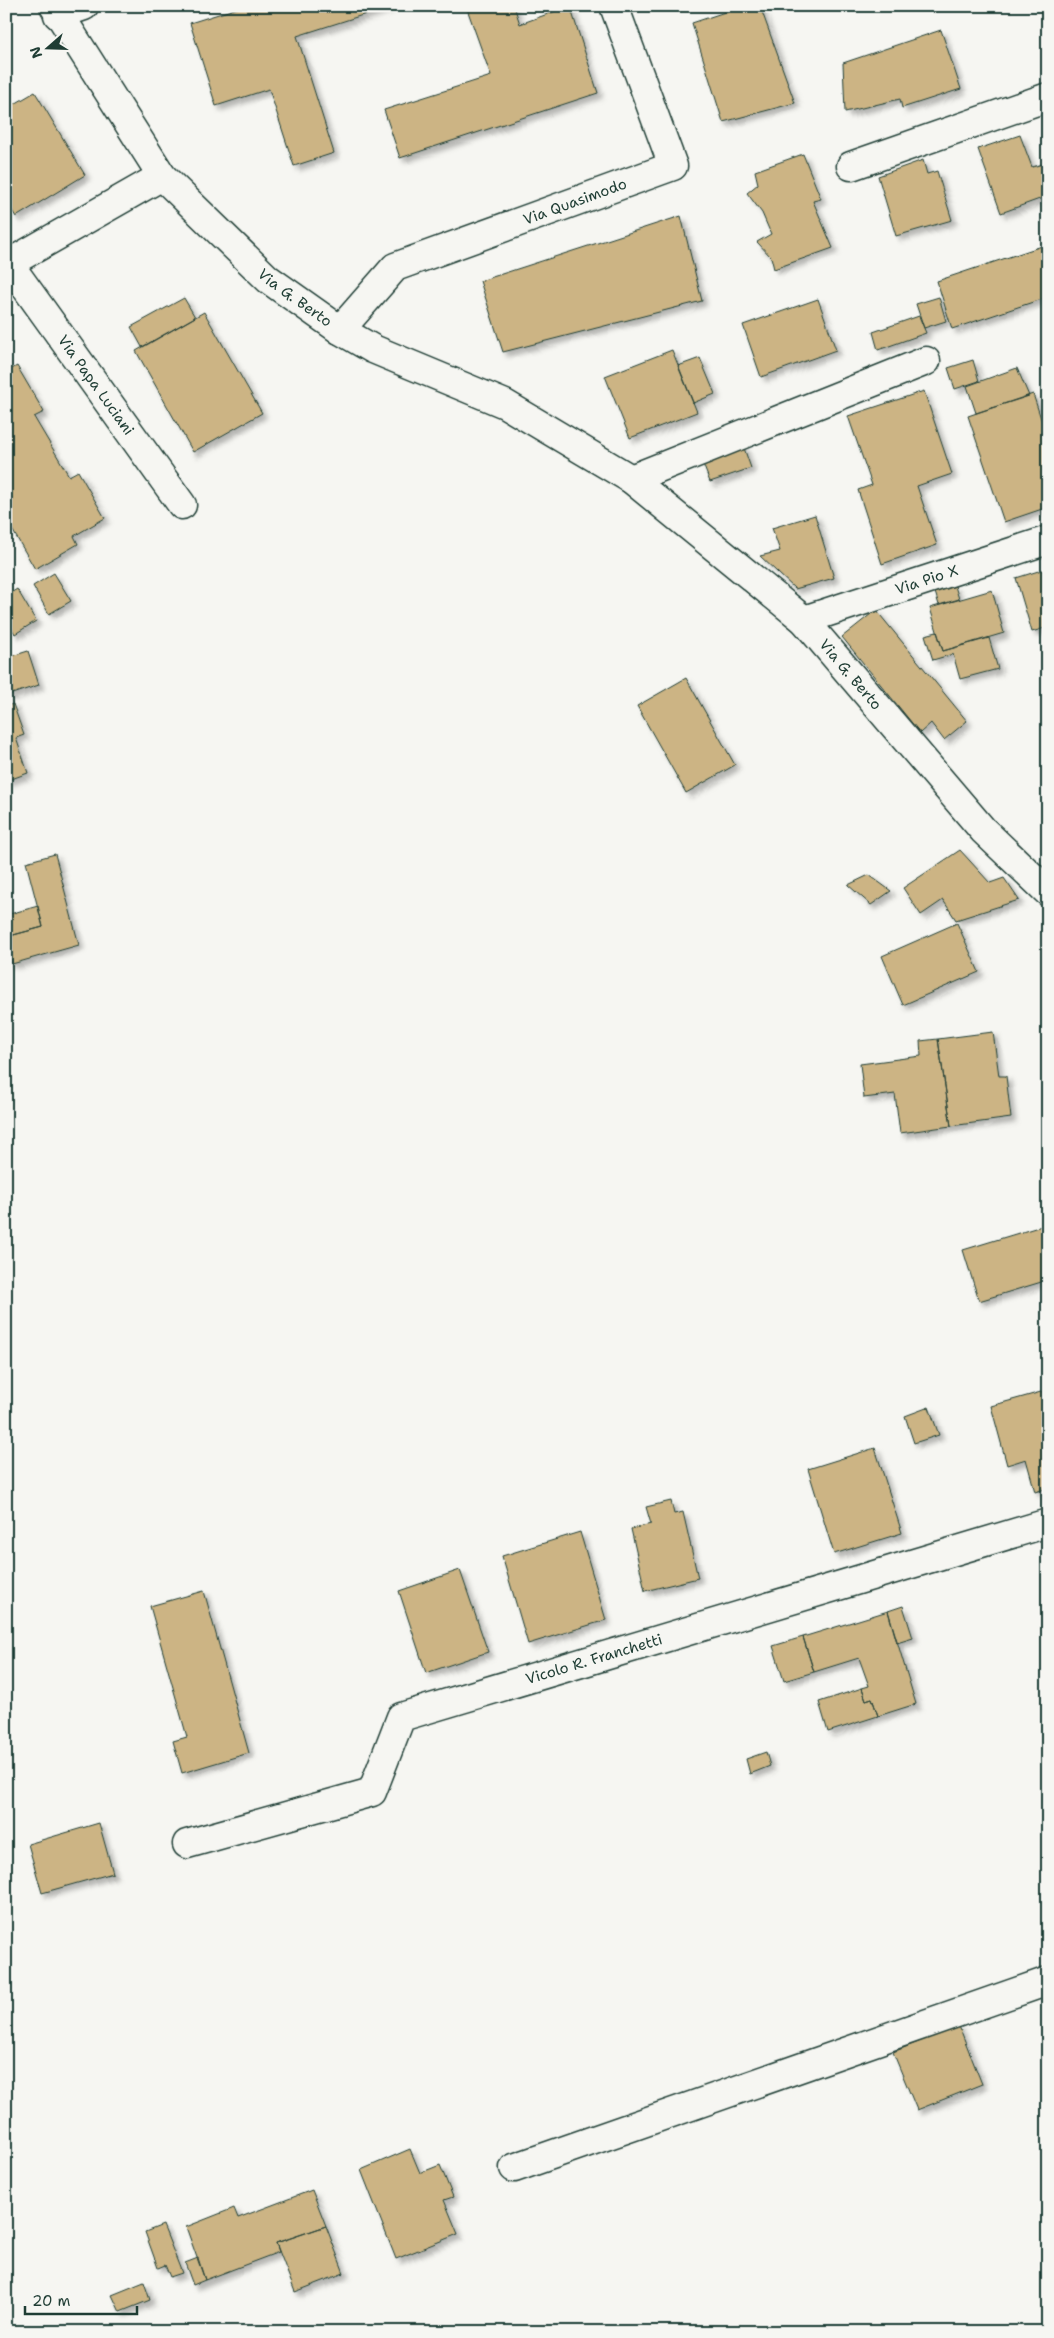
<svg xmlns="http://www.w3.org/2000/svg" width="1054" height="2338" font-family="'Shantell Sans',sans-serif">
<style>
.building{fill:#ccb484;stroke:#1f3d34;filter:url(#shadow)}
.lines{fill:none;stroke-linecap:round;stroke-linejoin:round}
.minor-casing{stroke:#1f3d34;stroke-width:31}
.minor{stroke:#f6f6f2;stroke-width:28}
.labels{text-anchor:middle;stroke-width:4;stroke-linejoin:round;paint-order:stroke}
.street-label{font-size:15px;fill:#1f3d34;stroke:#f6f6f2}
</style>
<defs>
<filter id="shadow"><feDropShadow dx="4.5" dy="4.5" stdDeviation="2.5" flood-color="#0004"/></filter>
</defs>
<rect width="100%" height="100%" fill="#f6f6f2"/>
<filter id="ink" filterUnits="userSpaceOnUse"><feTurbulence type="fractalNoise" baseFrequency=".02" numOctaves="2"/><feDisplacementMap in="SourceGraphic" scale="10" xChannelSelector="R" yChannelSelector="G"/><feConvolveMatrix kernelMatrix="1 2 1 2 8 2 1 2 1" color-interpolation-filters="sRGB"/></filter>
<g filter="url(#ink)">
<path class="building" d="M 244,6 L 391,6 L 297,36 L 334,153 L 294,166 L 269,89 L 216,106 L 190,23 Z
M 466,6 L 514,6 L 520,24 L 570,6 L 598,93 L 400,158 L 384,110 L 491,76 Z
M 743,6 L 760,6 L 795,103 L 723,122 L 692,23 Z
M 941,30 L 961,89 L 902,108 L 900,99 L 845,112 L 843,63 Z
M 35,92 L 85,175 L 16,217 L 6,201 L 6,109 Z
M 1020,135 L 1032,167 L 1043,164 L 1048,177 L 1048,196 L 1001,213 L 978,149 Z
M 803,154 L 821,199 L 813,201 L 833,248 L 774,269 L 771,257 L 757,242 L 771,234 L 762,213 L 747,193 L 758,184 L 755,171 Z
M 923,160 L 927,174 L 937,171 L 952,220 L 896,236 L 878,176 Z
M 681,216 L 702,301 L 503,352 L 480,281 Z
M 1048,244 L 1048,297 L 952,329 L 937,281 Z
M 939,297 L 946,321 L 924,328 L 916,304 Z
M 184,298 L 195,317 L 142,347 L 131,327 Z
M 818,299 L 836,350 L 761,377 L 743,325 Z
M 204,312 L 262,413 L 193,452 L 136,351 Z
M 919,316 L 926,333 L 878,350 L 873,332 Z
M 672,350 L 697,412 L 630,438 L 605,376 Z
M 700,358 L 715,394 L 693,403 L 678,366 Z
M 973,360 L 979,381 L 955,389 L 948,368 Z
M 17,366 L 44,412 L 34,417 L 69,476 L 78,471 L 105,518 L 74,536 L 78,544 L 35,569 L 6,519 L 6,372 Z
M 1017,368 L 1029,396 L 976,413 L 967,386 Z
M 924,391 L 952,474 L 917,486 L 937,545 L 882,564 L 858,490 L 872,485 L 848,416 Z
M 1033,394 L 1048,440 L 1048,507 L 1004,522 L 968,416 Z
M 743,445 L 751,468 L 710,482 L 701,459 Z
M 815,515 L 834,578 L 795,589 L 760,556 L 780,551 L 772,528 Z
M 1048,568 L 1048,627 L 1032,632 L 1016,578 Z
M 54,573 L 71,601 L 49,614 L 33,586 Z
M 955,586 L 959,599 L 939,605 L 935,592 Z
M 17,589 L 36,621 L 15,634 L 6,619 L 6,596 Z
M 992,590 L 1004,633 L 943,651 L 930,608 Z
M 876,610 L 967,721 L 944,740 L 931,723 L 920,733 L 842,637 Z
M 937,632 L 943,651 L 989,638 L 998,669 L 960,679 L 953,654 L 933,660 L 925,635 Z
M 28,651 L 39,685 L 6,696 L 6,658 Z
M 686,678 L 735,765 L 686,793 L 637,706 Z
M 13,704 L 24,735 L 16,738 L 28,773 L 6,781 L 6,706 Z
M 960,850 L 990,883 L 1004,878 L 1019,900 L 956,920 L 943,900 L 921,915 L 903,888 Z
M 55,854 L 79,945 L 12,964 L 6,937 L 43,927 L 26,862 Z
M 869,875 L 891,891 L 871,905 L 848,885 Z
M 38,906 L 43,927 L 6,937 L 6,915 Z
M 957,923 L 979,972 L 903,1005 L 882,956 Z
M 6,942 L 11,961 L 6,962 Z
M 993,1032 L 999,1076 L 1006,1076 L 1011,1118 L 951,1126 L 938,1039 Z
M 938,1039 L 951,1126 L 900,1133 L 895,1094 L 864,1098 L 860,1064 L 921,1056 L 920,1041 Z
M 1045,1225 L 1048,1234 L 1048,1280 L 979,1301 L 963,1250 Z
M 1048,1390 L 1048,1488 L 1035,1492 L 1026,1459 L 1007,1465 L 991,1406 Z
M 929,1407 L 939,1435 L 914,1443 L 905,1416 Z
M 875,1448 L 902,1533 L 834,1554 L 808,1469 Z
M 671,1501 L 674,1514 L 683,1512 L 698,1578 L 645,1591 L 631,1529 L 651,1524 L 646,1507 Z
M 580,1532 L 606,1620 L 528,1644 L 502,1556 Z
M 460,1570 L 488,1652 L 426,1673 L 399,1591 Z
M 204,1591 L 249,1753 L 182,1773 L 173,1741 L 187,1737 L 150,1606 Z
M 903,1606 L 913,1638 L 897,1643 L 888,1611 Z
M 888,1611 L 916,1704 L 878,1716 L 872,1698 L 866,1700 L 862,1688 L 869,1686 L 859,1658 L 814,1672 L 803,1637 Z
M 803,1637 L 814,1672 L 784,1681 L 773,1646 Z
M 862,1688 L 866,1700 L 872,1698 L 878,1716 L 828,1732 L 819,1702 Z
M 766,1752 L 770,1766 L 750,1774 L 746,1759 Z
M 99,1823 L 113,1873 L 42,1893 L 28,1844 Z
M 959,2026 L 982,2084 L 917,2110 L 893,2052 Z
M 410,2149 L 420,2173 L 440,2165 L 453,2197 L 444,2200 L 458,2234 L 396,2259 L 361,2170 Z
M 312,2190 L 326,2226 L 276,2243 L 279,2252 L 205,2280 L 186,2227 L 234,2208 L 238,2218 Z
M 163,2225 L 182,2273 L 170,2277 L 165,2265 L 158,2268 L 145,2232 Z
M 326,2226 L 344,2273 L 295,2292 L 276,2243 Z
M 198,2258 L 205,2280 L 193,2285 L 185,2263 Z
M 144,2282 L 150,2300 L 120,2312 L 112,2295 Z"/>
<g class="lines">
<defs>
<g id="minor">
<path id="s1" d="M 54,6 L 162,176 L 268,279 L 340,330 L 373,349 L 505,404 L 631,479 L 804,620 L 983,830 L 1048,892"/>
<path d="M 58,15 L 84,6"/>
<path d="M 851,166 L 1048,97"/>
<path id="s2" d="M 9,264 L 182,505"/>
<path d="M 6,265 L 162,176"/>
<path id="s3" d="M 340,330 L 395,267 L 673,166 L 614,6"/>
<path d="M 631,479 L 926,361"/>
<path id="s4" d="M 804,620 L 1048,540"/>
<path id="s5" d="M 187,1844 L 372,1792 L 401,1717 L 1048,1523"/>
<path d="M 514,2168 L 1048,1981"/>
</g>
</defs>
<use href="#minor" class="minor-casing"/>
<use href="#minor" class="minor"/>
</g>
</g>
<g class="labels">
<g class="street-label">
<text dy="5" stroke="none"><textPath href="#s3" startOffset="275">Via Quasimodo</textPath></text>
<text dy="5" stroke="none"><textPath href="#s1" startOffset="382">Via G. Berto</textPath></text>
<text dy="5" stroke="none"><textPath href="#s2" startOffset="149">Via Papa Luciani</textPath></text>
<text dy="5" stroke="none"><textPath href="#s4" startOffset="129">Via Pio X</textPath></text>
<text dy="5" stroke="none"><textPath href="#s1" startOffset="1060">Via G. Berto</textPath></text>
<text dy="5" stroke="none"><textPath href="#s5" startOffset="474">Vicolo R. Franchetti</textPath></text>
</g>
</g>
<rect width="1054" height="2338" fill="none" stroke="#f6f6f2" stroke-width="25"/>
<rect x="12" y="12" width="1029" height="2313" fill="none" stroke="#1f3d34" stroke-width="2" filter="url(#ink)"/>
<g transform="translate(48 48) rotate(250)" stroke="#f6f6f2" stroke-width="4" paint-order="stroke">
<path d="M0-4L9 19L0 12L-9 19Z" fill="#1f3d34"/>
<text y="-8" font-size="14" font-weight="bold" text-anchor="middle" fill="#1f3d34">N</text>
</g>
<path d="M25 2306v8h112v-8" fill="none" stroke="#1f3d34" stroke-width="2.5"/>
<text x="32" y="2306" font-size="15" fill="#1f3d34" stroke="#f6f6f2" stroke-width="4" paint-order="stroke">20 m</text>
</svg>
